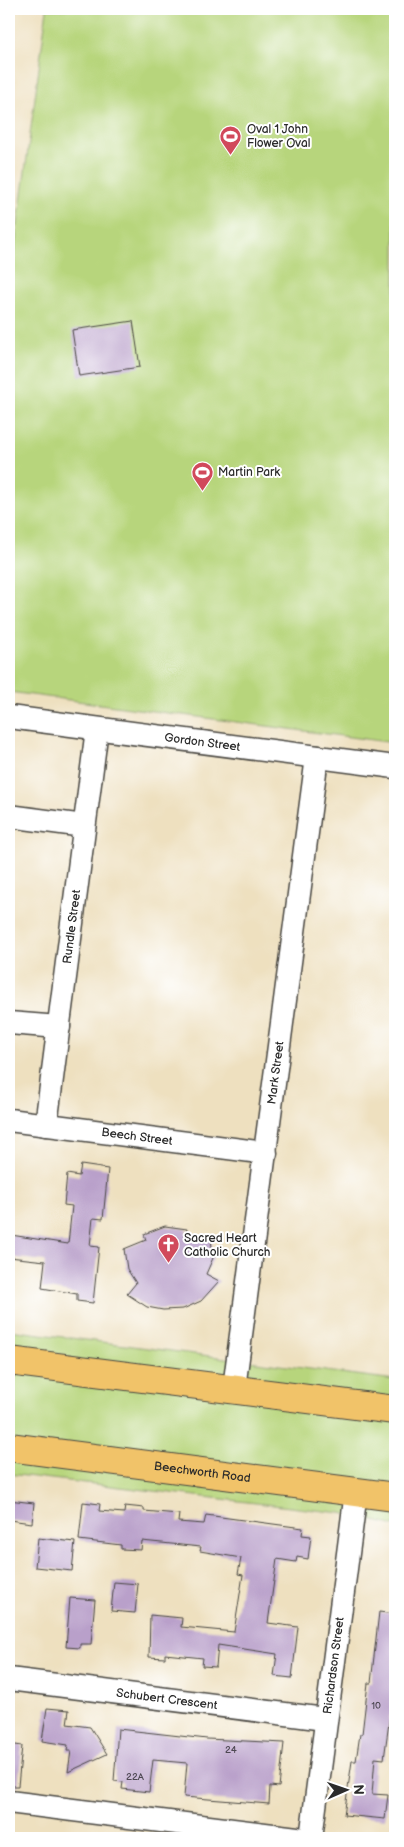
<svg xmlns="http://www.w3.org/2000/svg" width="404" height="1847" font-family="'Balsamiq Sans',sans-serif">
<style>
.green{fill:#b7d57c;stroke:#718054}
.building{fill:#b9a0ca}
.lines{fill:none;stroke-linecap:round;stroke-linejoin:round}
.minor-casing{stroke:#484641;stroke-width:25}
.major-casing{stroke:#484641;stroke-width:30}
.minor{stroke:#fff;stroke-width:22}
.major{stroke:#f1c369;stroke-width:28}
.labels{text-anchor:middle;stroke-width:4;stroke-linejoin:round;paint-order:stroke}
.number-label{font-size:10px;fill:#4e4853}
.poi-label{font-size:12px;fill:#2b2b2b;stroke:#fff;text-anchor:start}
.street-label{font-size:12px;fill:#2b2b2b;stroke:#fff}
</style>
<rect width="100%" height="100%" fill="#fff"/>
<filter id="ink" filterUnits="userSpaceOnUse"><feTurbulence type="fractalNoise" baseFrequency=".02" numOctaves="2"/><feDisplacementMap in="SourceGraphic" scale="10" xChannelSelector="R" yChannelSelector="G"/><feConvolveMatrix kernelMatrix="1 2 1 2 8 2 1 2 1" color-interpolation-filters="sRGB"/></filter>
<filter id="wash" filterUnits="userSpaceOnUse"><feTurbulence type="fractalNoise" baseFrequency=".0096" numOctaves="4" result="noise"/><feDisplacementMap in="SourceGraphic" scale="20" xChannelSelector="R" yChannelSelector="G"/><feGaussianBlur stdDeviation="1.12" result="paint"/><feColorMatrix in="noise" values="0 0 0 0 0 0 0 0 0 0 0 0 0 0 0 0 0 1.4 0 .05"/><feComposite in="paint" operator="in"/></filter>
<g filter="url(#wash)">
<rect width="100%" height="100%" fill="#eee0bf"/>
<path class="green" d="M 47,9 L 395,9 L 395,743 L 9,692 L 9,290 Z
M 9,1330 L 395,1380 L 395,1526 L 341,1513 L 9,1474 Z"/>
<g id="blocks">
<path class="building" d="M 133,321 L 140,367 L 79,376 L 72,330 Z
M 81,1165 L 108,1169 L 103,1219 L 93,1218 L 90,1246 L 99,1247 L 93,1303 L 77,1301 L 77,1294 L 42,1288 L 45,1261 L 9,1257 L 11,1235 L 68,1244 L 72,1206 L 64,1205 L 67,1174 L 79,1176 Z
M 165,1226 L 187,1229 L 186,1234 L 211,1238 L 213,1258 L 206,1274 L 219,1281 L 201,1301 L 183,1309 L 163,1310 L 147,1307 L 127,1294 L 136,1283 L 127,1269 L 124,1249 L 146,1240 L 144,1234 Z
M 9,1500 L 34,1503 L 32,1523 L 9,1520 Z
M 83,1502 L 100,1504 L 99,1511 L 124,1513 L 125,1506 L 144,1508 L 144,1511 L 179,1514 L 178,1522 L 204,1524 L 206,1515 L 303,1528 L 302,1535 L 311,1536 L 308,1559 L 297,1557 L 296,1562 L 277,1559 L 268,1623 L 298,1627 L 292,1678 L 274,1676 L 277,1654 L 218,1645 L 216,1667 L 202,1666 L 203,1658 L 165,1654 L 165,1658 L 149,1657 L 150,1615 L 182,1618 L 181,1627 L 234,1632 L 243,1575 L 238,1574 L 241,1558 L 200,1551 L 201,1547 L 142,1541 L 141,1550 L 121,1549 L 121,1545 L 79,1540 Z
M 38,1538 L 75,1542 L 72,1571 L 35,1567 Z
M 114,1582 L 138,1584 L 135,1613 L 111,1611 Z
M 70,1598 L 95,1600 L 91,1644 L 80,1644 L 80,1648 L 66,1647 Z
M 379,1612 L 395,1614 L 395,1716 L 390,1715 L 384,1759 L 375,1758 L 372,1794 L 388,1795 L 385,1819 L 344,1815 L 352,1761 L 356,1761 L 360,1734 L 362,1734 L 368,1683 L 371,1683 Z
M 47,1708 L 69,1710 L 67,1724 L 90,1727 L 107,1754 L 68,1772 L 71,1751 L 67,1751 L 68,1745 L 42,1741 Z
M 118,1729 L 207,1739 L 284,1743 L 279,1787 L 270,1786 L 269,1804 L 184,1797 L 187,1763 L 153,1760 L 149,1792 L 122,1789 L 123,1782 L 114,1781 Z
M 9,1744 L 22,1746 L 18,1786 L 9,1786 Z"/>
</g>
</g>
<g filter="url(#ink)">
<use href="#blocks" fill-opacity="0" stroke="#484641" stroke-width="1"/>
<g class="lines">
<defs>
<g id="minor">
<path id="s1" d="M 9,717 L 395,767"/>
<path d="M 9,816 L 84,826"/>
<path d="M 9,1023 L 59,1027"/>
<path id="s2" d="M 9,1120 L 266,1153"/>
<path id="s3" d="M 46,1125 L 97,729"/>
<path id="s4" d="M 234,1388 L 317,757"/>
<path id="s5" d="M 9,1679 L 325,1719"/>
<path d="M 9,1802 L 297,1838"/>
<path id="s6" d="M 311,1838 L 356,1492"/>
</g>
<g id="major">
<path d="M 9,1361 L 395,1410"/>
<path id="s7" d="M 9,1447 L 395,1497"/>
</g>
</defs>
<use href="#minor" class="minor-casing"/>
<use href="#major" class="major-casing"/>
<use href="#minor" class="minor"/>
<use href="#major" class="major"/>
</g>
</g>
<defs>
<symbol id="stadium-pin" viewBox="-11 -11 22 30"><path d="M0 17L-7.5 6A9.5 9.5 0 1 1 7.5 6Z" fill="#d1495b" stroke="#fff"/><path d="M0-5a6.5 5 0 1 0 0 10a6.5 5 0 1 0 0-10ZM-3.5-1.8h7v3.6h-7Z" fill="#fff"/></symbol>
<symbol id="church-pin" viewBox="-11 -11 22 30"><path d="M0 17L-7.5 6A9.5 9.5 0 1 1 7.5 6Z" fill="#d1495b" stroke="#fff"/><path d="M-1.2-6h2.4v3.5h3.3v2.4h-3.3V6h-2.4V-.1h-3.3v-2.4h3.3Z" fill="#fff"/></symbol>
</defs>
<g fill-rule="evenodd">
<use href="#stadium-pin" x="218" y="124" width="25" height="34"/>
<use href="#stadium-pin" x="190" y="460" width="25" height="34"/>
<use href="#church-pin" x="156" y="1232" width="25" height="34"/>
</g>
<g class="labels">
<g class="number-label">
<text x="376" y="1709">10</text>
<text x="231" y="1753">24</text>
<text x="135" y="1780">22A</text>
</g>
<g class="poi-label">
<text x="247" y="133">Oval 1 John<tspan x="247" dy="14">Flower Oval</tspan></text>
<text x="218" y="476">Martin Park</text>
<text x="184" y="1242">Sacred Heart<tspan x="184" dy="14">Catholic Church</tspan></text>
</g>
<g class="street-label">
<text dy="4" stroke="none"><textPath href="#s1" startOffset="195">Gordon Street</textPath></text>
<text dy="4" stroke="none"><textPath href="#s3" startOffset="200">Rundle Street</textPath></text>
<text dy="4" stroke="none"><textPath href="#s4" startOffset="318">Mark Street</textPath></text>
<text dy="4" stroke="none"><textPath href="#s2" startOffset="129">Beech Street</textPath></text>
<text dy="4" stroke="none"><textPath href="#s7" startOffset="195">Beechworth Road</textPath></text>
<text dy="4" stroke="none"><textPath href="#s6" startOffset="174">Richardson Street</textPath></text>
<text dy="4" stroke="none"><textPath href="#s5" startOffset="159">Schubert Crescent</textPath></text>
</g>
</g>
<rect width="404" height="1847" fill="none" stroke="#fff" stroke-width="30"/>
<g transform="translate(346 1790) rotate(88)" stroke="#ffffff" stroke-width="4" paint-order="stroke">
<path d="M0-4L9 19L0 12L-9 19Z" fill="#2b2b2b"/>
<text y="-8" font-size="14" font-weight="bold" text-anchor="middle" fill="#2b2b2b">N</text>
</g>
</svg>
